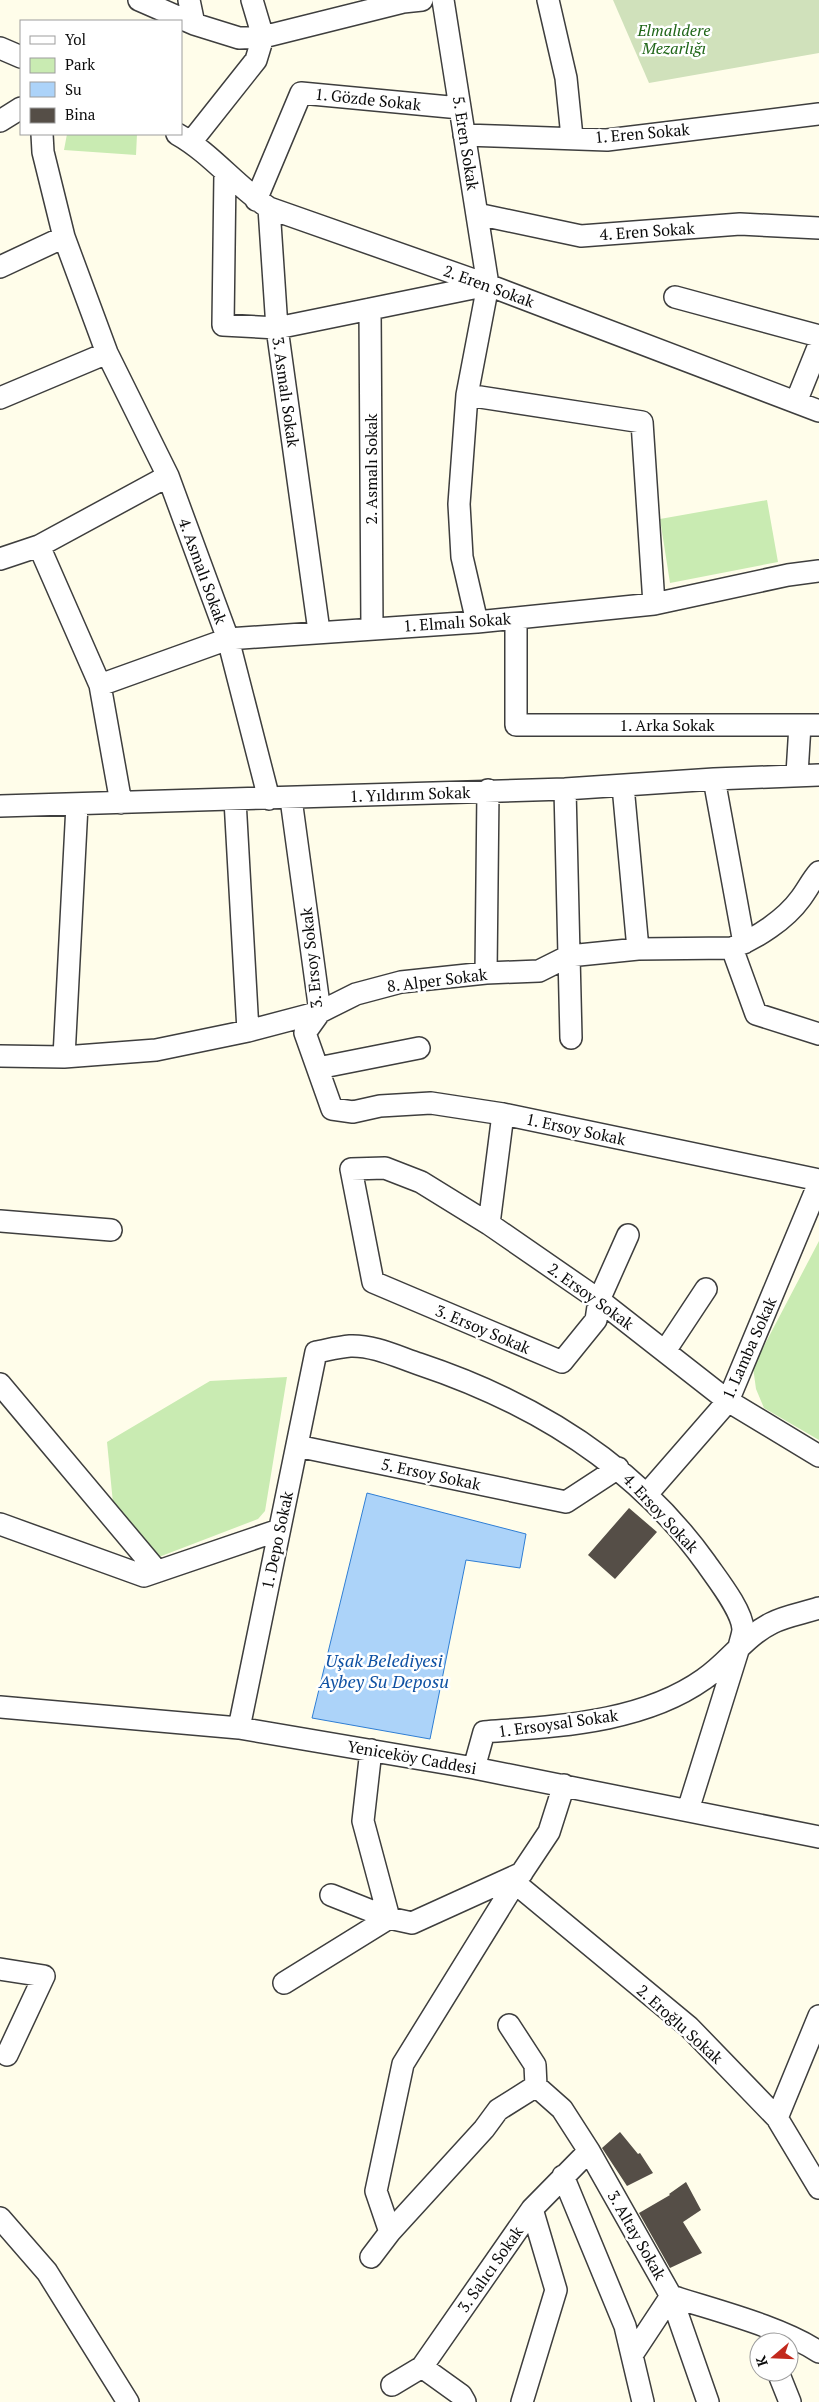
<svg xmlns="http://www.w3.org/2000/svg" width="819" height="2402" font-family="'PT Serif',serif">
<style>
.green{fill:#c9ebb2}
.cemetery{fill:#d0e1bb}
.water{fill:#acd3f9;stroke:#2f7ed4}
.building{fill:#554e47}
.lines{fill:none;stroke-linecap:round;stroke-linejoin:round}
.minor-casing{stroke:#3e3e3e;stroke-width:24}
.minor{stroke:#fff;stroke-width:21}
.labels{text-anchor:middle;stroke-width:5;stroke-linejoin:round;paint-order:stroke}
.park-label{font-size:16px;font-style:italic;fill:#206619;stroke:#fff}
.street-label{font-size:16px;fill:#0b0b0b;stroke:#fff}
.water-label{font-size:18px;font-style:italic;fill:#0f51a3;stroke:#fff}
</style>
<rect width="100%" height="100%" fill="#fffdea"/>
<path class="green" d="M 67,134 L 137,134 L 136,155 L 64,150 Z
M 767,500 L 778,562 L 670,583 L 660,519 Z
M 819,1241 L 819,1440 L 764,1408 L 756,1389 L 753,1367 Z
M 287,1377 L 265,1511 L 258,1519 L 151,1560 L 113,1503 L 107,1442 L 210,1381 Z"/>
<path class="cemetery" d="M 613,0 L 819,0 L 819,53 L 649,83 Z"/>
<path class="water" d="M 367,1493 L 526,1534 L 520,1568 L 466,1560 L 430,1739 L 312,1718 Z"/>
<path class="building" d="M 629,1508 L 657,1532 L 615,1579 L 588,1555 Z
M 620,2132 L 638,2154 L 640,2153 L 653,2173 L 627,2186 L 602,2148 Z
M 686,2182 L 701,2210 L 683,2222 L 702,2253 L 670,2268 L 639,2213 L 670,2195 L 669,2194 Z"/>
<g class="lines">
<defs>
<path id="minor" d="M 139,0 L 194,24 L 239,38 L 263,37 L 403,2 L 422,0
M 189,0 L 194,24
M 443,0 L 488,285 L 467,395 L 459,504 L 462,557 L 477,622
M 548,0 L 566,78 L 572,137
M 0,48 L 21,57
M 0,121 L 21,108
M 42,134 L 43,152 L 64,237 L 107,353 L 168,476 L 228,639 L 269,799
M 177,134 C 211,153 236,186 269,208 L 488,285 L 819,411
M 464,135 L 607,140 L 819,114
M 191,142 L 256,60 L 263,37 L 252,0
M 225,173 L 223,325 L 277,328 L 319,631
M 256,200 L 301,93 L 460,108
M 269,208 L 277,328 L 488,285
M 477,214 L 581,236 L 740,224 L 819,228
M 0,267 L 64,237
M 675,297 L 819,336
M 370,309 L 372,629
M 467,395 L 642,422 L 654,604
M 0,398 L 107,353
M 796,402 L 819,345
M 39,546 L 100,685 L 121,803
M 0,559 L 39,546 L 168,476
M 516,618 L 516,725 L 819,725
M 100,685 L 228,639 L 477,622 L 654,604 L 788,575 L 819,571
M 797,774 L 800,725
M 714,779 L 744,943
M 623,786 L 638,949
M 565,789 L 571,1038
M 291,799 L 320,1012 L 305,1033 L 332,1109 L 353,1112 L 380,1106 L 431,1103 L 503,1114 L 819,1180
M 235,800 L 248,1031
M 0,806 L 565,789 L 714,779 L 819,775
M 732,948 L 756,1014 L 819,1034
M 486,973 L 488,790
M 0,1056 L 64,1057 L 156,1050 L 248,1031 L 320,1012 L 356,994 L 401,982 L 486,973 L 539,971 L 569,956 L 638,949 L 732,948 C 757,938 785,920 801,898 C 807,890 812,880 819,872
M 64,1057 L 77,805
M 318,1068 L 419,1048
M 0,1221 L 111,1230
M 489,1224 L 503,1114
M 628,1235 L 599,1300 L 596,1320 L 562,1362 L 373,1282 L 351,1169 L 385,1168 L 421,1182 L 489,1224 L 599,1300 L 728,1401 L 819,1456
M 665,1351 L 706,1289
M 0,1384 L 157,1571
M 297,1446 L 566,1502 L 618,1468
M 647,1494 L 728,1401 L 819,1183
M 0,1524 L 144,1576 L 279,1530
M 0,1707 L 239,1728 L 474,1768 L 819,1837
M 239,1728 L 316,1352 C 327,1350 339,1347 350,1346 C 373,1345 398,1357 419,1364 C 533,1402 635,1464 706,1563 C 717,1579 742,1610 743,1629 C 743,1634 740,1642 739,1647 L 688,1810
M 371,1750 L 363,1821 L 389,1918
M 474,1768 L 484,1732 C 557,1726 642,1723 704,1679 C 728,1663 745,1636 772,1623 C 785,1616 804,1613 819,1608
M 515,1883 L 689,2027 L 777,2118 L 819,2188
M 331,1895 L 389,1918
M 0,1969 L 44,1976 L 7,2055
M 284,1983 L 389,1918 L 412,1923 L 522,1873
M 509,2025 L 535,2065 L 536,2086
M 536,2086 L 562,2109 L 589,2151 L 671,2296 L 708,2402
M 777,2118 L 819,2016
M 563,2176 L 625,2326 L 643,2402
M 0,2218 L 47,2272 L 128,2402
M 390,2232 L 376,2191 L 403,2064 L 515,1883 L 549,1832 L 564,1785
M 371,2257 L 390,2232 L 484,2129 L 498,2110 L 536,2086
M 632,2355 L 671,2296 C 717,2311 779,2326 819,2352
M 422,2367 L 461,2395 L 465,2402
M 778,2372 L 790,2402
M 392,2385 L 422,2367 L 532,2209 L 589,2151
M 522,2402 L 556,2290 L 532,2209"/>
</defs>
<use href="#minor" class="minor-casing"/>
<use href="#minor" class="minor"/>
</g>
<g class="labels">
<g class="park-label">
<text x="674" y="36">Elmalıdere<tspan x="674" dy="18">Mezarlığı</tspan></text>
</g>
<g class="street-label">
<text transform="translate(368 99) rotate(6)" y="6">1. Gözde Sokak</text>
<text transform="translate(642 133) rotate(-5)" y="6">1. Eren Sokak</text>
<text transform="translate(466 143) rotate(81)" y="6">5. Eren Sokak</text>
<text transform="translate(647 231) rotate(-4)" y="6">4. Eren Sokak</text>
<text transform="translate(489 286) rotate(20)" y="6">2. Eren Sokak</text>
<text transform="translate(286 392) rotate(82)" y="6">3. Asmalı Sokak</text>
<text transform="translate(371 469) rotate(-90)" y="6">2. Asmalı Sokak</text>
<text transform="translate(203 571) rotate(70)" y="6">4. Asmalı Sokak</text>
<text transform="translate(457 622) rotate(-4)" y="6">1. Elmalı Sokak</text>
<text x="667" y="731">1. Arka Sokak</text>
<text transform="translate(410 794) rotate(-2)" y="6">1. Yıldırım Sokak</text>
<text transform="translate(311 958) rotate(-96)" y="6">3. Ersoy Sokak</text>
<text transform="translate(437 980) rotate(-7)" y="6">8. Alper Sokak</text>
<text transform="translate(576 1129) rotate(12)" y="6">1. Ersoy Sokak</text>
<text transform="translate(591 1296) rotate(36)" y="6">2. Ersoy Sokak</text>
<text transform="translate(483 1329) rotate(23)" y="6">3. Ersoy Sokak</text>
<text transform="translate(749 1348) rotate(-66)" y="6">1. Lamba Sokak</text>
<text transform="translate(431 1474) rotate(12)" y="6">5. Ersoy Sokak</text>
<text transform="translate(661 1513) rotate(47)" y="6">4. Ersoy Sokak</text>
<text transform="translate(277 1540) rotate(-78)" y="6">1. Depo Sokak</text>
<text transform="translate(558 1723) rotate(-8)" y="6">1. Ersoysal Sokak</text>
<text transform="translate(412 1757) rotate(10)" y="6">Yeniceköy Caddesi</text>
<text transform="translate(680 2024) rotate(42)" y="6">2. Eroğlu Sokak</text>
<text transform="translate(637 2235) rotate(60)" y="6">3. Altay Sokak</text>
<text transform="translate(490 2269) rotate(-55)" y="6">3. Salıcı Sokak</text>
</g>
<g class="water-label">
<text x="384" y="1667">Uşak Belediyesi<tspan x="384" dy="21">Aybey Su Deposu</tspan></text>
</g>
</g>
<rect x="20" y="20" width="162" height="115" fill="#ffffff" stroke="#9d9d9d"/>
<rect x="30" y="36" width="25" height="8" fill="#ffffff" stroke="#9d9d9d"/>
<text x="65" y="45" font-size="15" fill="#0b0b0b">Yol</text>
<rect x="30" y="58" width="25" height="15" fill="#c9ebb2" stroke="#9d9d9d"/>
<text x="65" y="70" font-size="15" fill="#0b0b0b">Park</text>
<rect x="30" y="82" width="25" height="15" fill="#acd3f9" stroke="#9d9d9d"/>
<text x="65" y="95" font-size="15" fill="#0b0b0b">Su</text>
<rect x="30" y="108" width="25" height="15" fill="#554e47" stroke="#9d9d9d"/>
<text x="65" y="120" font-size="15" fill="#0b0b0b">Bina</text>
<g transform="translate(774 2357) rotate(251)"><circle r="24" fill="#ffffff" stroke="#9d9d9d"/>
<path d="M0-4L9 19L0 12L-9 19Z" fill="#c2291d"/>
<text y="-8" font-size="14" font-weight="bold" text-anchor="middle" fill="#0b0b0b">K</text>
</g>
</svg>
